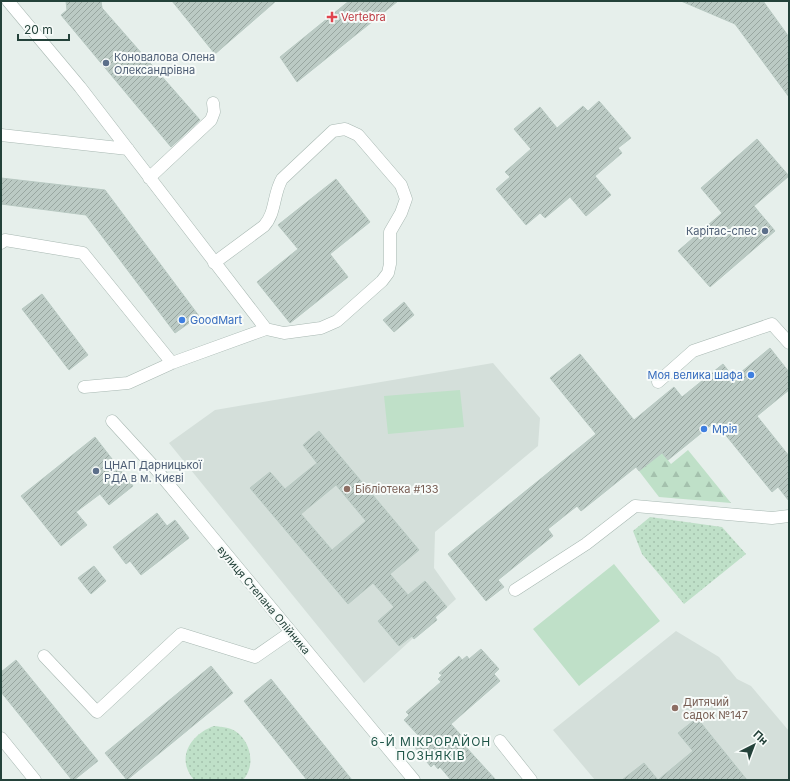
<svg xmlns="http://www.w3.org/2000/svg" width="790" height="781" font-family="Inter,sans-serif">
<style>
.built{fill:#d4dfda}
.forest{fill:url(#forest-firs)}
.park{fill:url(#park-dots)}
.pitch{fill:#bfe0c8}
.building{fill:url(#building-hatch);stroke:#b8c9c2;fill-rule:evenodd}
.lines{fill:none;stroke-linecap:round;stroke-linejoin:round}
.minor-casing{stroke:#a8b8b2;stroke-width:13}
.minor{stroke:#fff;stroke-width:12}
.health-dot{fill:#e0444e;stroke:#f7fbf9;stroke-width:1.5}
.service-dot{fill:#5c6f8a;stroke:#f7fbf9;stroke-width:1.5}
.shop-dot{fill:#3f7fe0;stroke:#f7fbf9;stroke-width:1.5}
.education-dot{fill:#8d6e63;stroke:#f7fbf9;stroke-width:1.5}
.labels{text-anchor:middle;stroke-width:4;stroke-linejoin:round;paint-order:stroke}
.health-label{font-size:11px;fill:#be3a42;stroke:#f7fbf9;text-anchor:start}
.service-label{font-size:11px;fill:#4e5e75;stroke:#f7fbf9;text-anchor:start}
.shop-label{font-size:11px;fill:#366cbe;stroke:#f7fbf9;text-anchor:start}
.education-label{font-size:11px;fill:#785e54;stroke:#f7fbf9;text-anchor:start}
.street-label{font-size:11px;fill:#24423a;stroke:#f7fbf9}
.neighbourhood-label{font-size:12px;letter-spacing:1px;fill:#1f5548;stroke:#f7fbf9}
</style>
<defs>
<pattern id="forest-firs" width="22" height="20" patternUnits="userSpaceOnUse"><rect width="22" height="20" fill="#bfe0c8"/><path d="M5 1l3.5 6h-7zM16 11l3.5 6h-7z" fill="#a4c1ad"/></pattern>
<pattern id="park-dots" width="8" height="8" patternUnits="userSpaceOnUse"><rect width="8" height="8" fill="#bfe0c8"/><path d="M2 2h.1M6 6h.1" fill="none" stroke="#a4c1ad" stroke-width="1.8" stroke-linecap="round"/></pattern>
<pattern id="building-hatch" width="6" height="6" patternUnits="userSpaceOnUse"><rect width="6" height="6" fill="#bbcac4"/><path d="M-1 1l2-2M0 6l6-6M5 7l2-2" fill="none" stroke="#98a6a0"/></pattern>
</defs>
<rect width="100%" height="100%" fill="#e6efeb"/>
<path class="built" d="M 493,363 L 540,418 L 538,446 L 435,532 L 434,568 L 456,599 L 364,683 L 169,443 L 215,410 Z
M 676,631 L 719,657 L 737,679 L 751,686 L 789,731 L 789,780 L 595,780 L 553,730 Z"/>
<path class="forest" d="M 688,450 L 731,503 L 659,497 L 639,471 L 662,453 L 671,464 Z"/>
<path class="park" d="M 650,517 L 722,527 L 746,554 L 684,604 L 642,554 L 633,531 Z
M 214,726 C 222,727 229,727 235,731 C 251,741 256,766 243,780 L 194,780 C 175,758 191,734 214,726 Z"/>
<path class="pitch" d="M 460,390 L 464,427 L 388,434 L 384,396 Z
M 614,564 L 660,621 L 579,686 L 533,629 Z"/>
<path class="building" d="M 66,1 L 101,1 L 102,8 L 200,120 L 171,147 L 61,15 L 67,10 Z
M 172,1 L 276,1 L 215,54 Z
M 349,1 L 398,1 L 297,82 L 280,57 Z
M 681,1 L 763,1 L 789,37 L 789,97 L 735,24 Z
M 599,101 L 631,138 L 618,148 L 622,153 L 595,176 L 611,195 L 586,216 L 570,197 L 545,218 L 540,213 L 526,225 L 496,189 L 510,177 L 505,172 L 531,149 L 514,129 L 540,107 L 557,128 L 583,106 L 588,111 Z
M 757,139 L 789,176 L 754,206 L 775,231 L 710,287 L 678,251 L 722,213 L 701,188 Z
M 1,178 L 105,190 L 199,316 L 175,333 L 86,215 L 1,204 Z
M 336,179 L 370,222 L 330,254 L 348,277 L 290,323 L 257,282 L 298,249 L 278,225 Z
M 42,294 L 88,355 L 69,370 L 22,309 Z
M 404,302 L 414,315 L 394,332 L 383,320 Z
M 770,348 L 789,372 L 789,390 L 757,416 L 789,456 L 789,501 L 778,487 L 772,492 L 715,422 L 668,460 L 662,453 L 639,471 L 636,467 L 581,511 L 577,506 L 548,529 L 553,536 L 498,580 L 504,587 L 486,601 L 448,554 L 596,434 L 550,378 L 580,354 L 634,420 L 674,387 L 682,397 L 723,364 L 734,378 Z
M 319,431 L 419,550 L 390,574 L 408,595 L 425,581 L 447,607 L 435,617 L 437,620 L 414,639 L 412,636 L 399,646 L 378,621 L 394,607 L 373,583 L 348,604 L 250,488 L 270,472 L 285,489 L 317,463 L 303,445 ZM 336,485 L 366,521 L 332,550 L 301,514 Z
M 95,437 L 133,486 L 109,505 L 100,494 L 76,512 L 87,525 L 61,546 L 21,496 Z
M 157,513 L 167,526 L 175,520 L 189,538 L 141,575 L 130,561 L 126,564 L 113,547 Z
M 94,566 L 106,581 L 91,594 L 78,578 Z
M 481,649 L 499,669 L 494,674 L 500,681 L 451,724 L 468,743 L 465,746 L 496,780 L 451,780 L 440,767 L 438,769 L 434,764 L 431,767 L 414,746 L 418,743 L 414,739 L 418,735 L 404,720 L 409,715 L 406,712 L 441,682 L 438,679 L 442,675 L 439,673 L 459,656 L 462,660 L 467,656 L 469,659 Z
M 16,660 L 98,761 L 74,780 L 72,780 L 1,692 L 1,672 Z
M 211,666 L 233,693 L 127,780 L 105,753 Z
M 271,679 L 291,704 L 352,780 L 307,780 L 244,701 Z
M 697,718 L 747,780 L 622,780 L 644,763 L 658,780 L 693,751 L 678,733 Z"/>
<g class="lines">
<defs>
<path id="minor" d="M 8,1 L 80,87 L 266,329 L 172,363 L 128,383 L 84,387
M 1,135 L 128,149
M 149,178 L 211,120 L 214,112 L 213,103
M 1,243 L 5,240 L 83,253 L 172,363
M 214,263 L 264,226 C 276,213 273,194 282,179 L 333,131 L 345,129 L 358,135 L 401,185 L 406,199 L 401,213 L 390,232 L 390,264 L 388,273 L 382,281 L 337,321 L 321,328 L 284,333 L 266,329
M 658,382 L 693,351 L 772,324 L 789,343
M 112,421 L 155,468 L 414,780
M 515,590 L 586,544 L 635,506 L 772,518 L 789,516
M 44,656 L 97,712 L 181,634 L 255,657 L 291,632
M 1,738 L 35,780
M 500,741 L 531,780"/>
</defs>
<use href="#minor" class="minor-casing"/>
<use href="#minor" class="minor"/>
</g>
<path class="health-dot" d="M330 11h4v4h4v4h-4v4h-4v-4h-4v-4h4z"/>
<g class="service-dot">
<circle cx="106" cy="63" r="4"/>
<circle cx="765" cy="231" r="4"/>
<circle cx="96" cy="471" r="4"/>
</g>
<g class="shop-dot">
<circle cx="182" cy="320" r="4"/>
<circle cx="751" cy="375" r="4"/>
<circle cx="704" cy="429" r="4"/>
</g>
<g class="education-dot">
<circle cx="347" cy="489" r="4"/>
<circle cx="675" cy="708" r="4"/>
</g>
<g class="labels">
<g class="health-label">
<text x="341" y="21">Vertebra</text>
</g>
<g class="service-label">
<text x="114" y="61">Коновалова Олена<tspan x="114" dy="13">Олександрівна</tspan></text>
<text x="757" y="235" text-anchor="end">Карітас-спес</text>
<text x="104" y="469">ЦНАП Дарницької<tspan x="104" dy="13">РДА в м. Києві</tspan></text>
</g>
<g class="shop-label">
<text x="190" y="324">GoodMart</text>
<text x="743" y="379" text-anchor="end">Моя велика шафа</text>
<text x="712" y="433">Мрія</text>
</g>
<g class="education-label">
<text x="355" y="493">Бібліотека #133</text>
<text x="683" y="706">Дитячий<tspan x="683" dy="13">садок №147</tspan></text>
</g>
<g class="street-label">
<text transform="translate(264 600) rotate(50)" y="4">вулиця Степана Олійника</text>
</g>
<g class="neighbourhood-label">
<text x="431" y="746">6-Й МІКРОРАЙОН<tspan x="431" dy="14">ПОЗНЯКІВ</tspan></text>
</g>
</g>
<rect width="790" height="781" fill="none" stroke="#24423a" stroke-width="4"/>
<g transform="translate(754 745) rotate(42)" stroke="#f7fbf9" stroke-width="3" paint-order="stroke">
<path d="M0-3L7 15L0 10L-7 15Z" fill="#24423a"/>
<text y="-6" font-size="11" font-weight="bold" text-anchor="middle" fill="#24423a">Пн</text>
</g>
<path d="M18 34v6h51v-6" fill="none" stroke="#24423a" stroke-width="2"/>
<text x="24" y="34" font-size="12" fill="#24423a" stroke="#f7fbf9" stroke-width="3" paint-order="stroke">20 m</text>
</svg>
